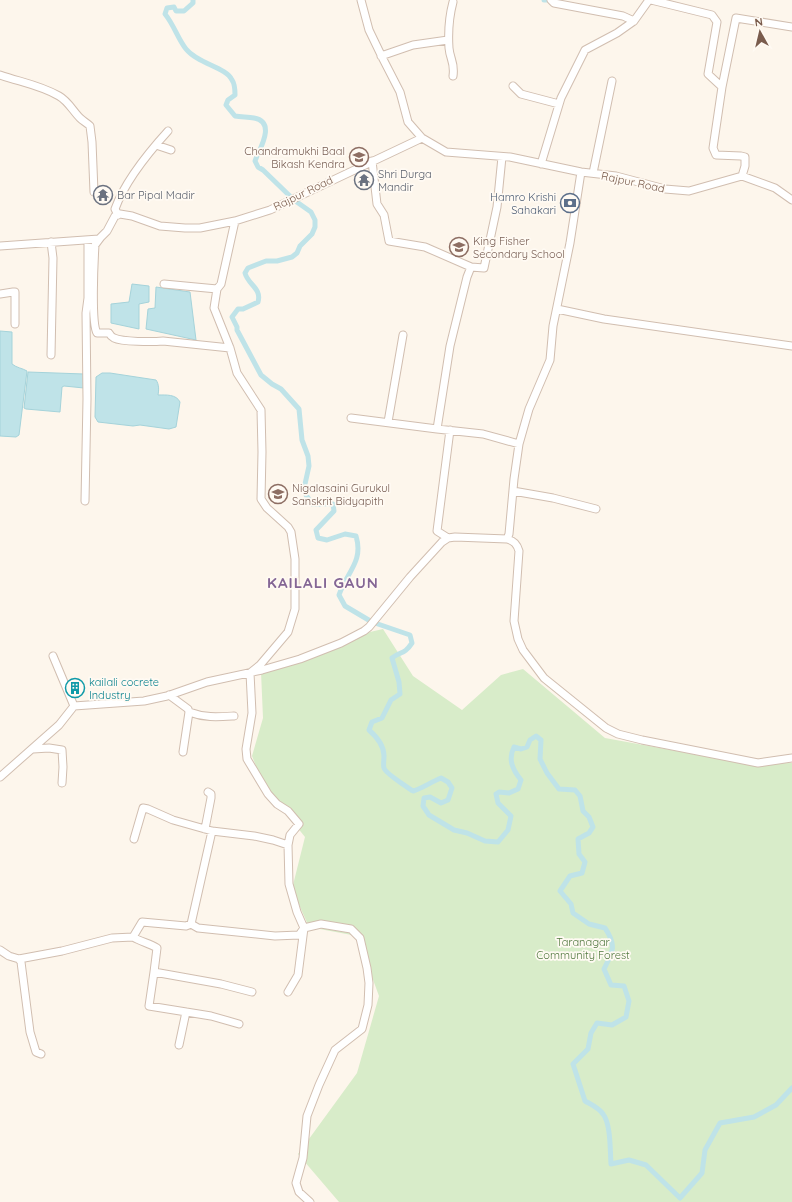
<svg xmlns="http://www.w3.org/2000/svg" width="792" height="1202" font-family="Quicksand,sans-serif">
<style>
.green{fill:#d8ecc9}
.water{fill:#bfe3e8;stroke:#a5d3da}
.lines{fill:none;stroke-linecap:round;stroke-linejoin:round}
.canal{stroke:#bfe3e8;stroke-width:5}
.minor-casing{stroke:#d1beb0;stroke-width:9}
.minor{stroke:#fff;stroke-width:7}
.labels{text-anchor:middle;stroke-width:3.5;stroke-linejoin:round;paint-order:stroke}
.education-label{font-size:11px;fill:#785e54;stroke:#fffaf3;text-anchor:start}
.worship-label{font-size:11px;fill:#5b616d;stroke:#fffaf3;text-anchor:start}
.street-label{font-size:11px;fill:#7a5c4d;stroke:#fffaf3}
.service-label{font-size:11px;fill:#4e5e75;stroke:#fffaf3;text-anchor:end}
.culture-label{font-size:11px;fill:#0d838f;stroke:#fffaf3;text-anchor:start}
.park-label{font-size:11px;fill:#537a41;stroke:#fffaf3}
.district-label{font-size:15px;font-weight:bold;letter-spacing:1px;fill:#846695;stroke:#fffaf3}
</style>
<rect width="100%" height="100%" fill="#fdf6ec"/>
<path class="green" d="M 383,629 L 413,676 L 462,710 L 501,675 L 523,669 L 605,738 L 748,764 L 792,763 L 792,1202 L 339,1202 L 298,1154 L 357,1073 L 379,996 L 357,936 L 309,927 L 292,889 L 305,837 L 264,786 L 252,756 L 263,718 L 261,672 L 343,645 L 370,632 Z"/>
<path class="water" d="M 132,284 L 149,286 L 149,302 L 139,304 L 139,329 L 111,323 L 111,304 L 129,302 Z
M 156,287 L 190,292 L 196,340 L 146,329 L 148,309 L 155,308 Z
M 0,331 L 12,332 L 12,364 C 17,368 22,368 27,371 L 19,435 L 16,437 L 0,436 Z
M 28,372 L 84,374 L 84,388 L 64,386 L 62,387 L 60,412 L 26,409 L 24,408 Z
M 102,373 L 110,373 L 156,380 C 159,384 159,390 158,395 C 166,395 176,394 180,402 L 176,427 L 169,429 L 140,425 L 133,426 L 98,422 L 95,417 L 96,377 Z"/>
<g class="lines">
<path class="canal" d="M 193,0 L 193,3 L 184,11 L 176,11 L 174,7 L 167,8 L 165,14 C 174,25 178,39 186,49 C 198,64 226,67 232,80 C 235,84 235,90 235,95 L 228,100 L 226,105 L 235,116 C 241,117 248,117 254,118 C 277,122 259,150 255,161 L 258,167 L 263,170 L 294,200 L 311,212 L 315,220 L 315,227 L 312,234 L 300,246 L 297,253 L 292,257 L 277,261 L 266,261 L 248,268 L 245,273 C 248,285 262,288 258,302 L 243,309 L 238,309 L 232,317 L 237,327 L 237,330 L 261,375 L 272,384 L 281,389 L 299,409 L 302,440 L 308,456 L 309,466 L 305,484 L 306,495 L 312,504 C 319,505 325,503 333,504 L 334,511 L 316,530 L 318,538 L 327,540 L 345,534 L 356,536 C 364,562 346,573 339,595 L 345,606 L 372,622 L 410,635 L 412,643 C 404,655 401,651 392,658 L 399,682 L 400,694 L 391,700 L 382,718 L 372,722 L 369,730 C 377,737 384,745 384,756 C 384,760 383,765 384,768 C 385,773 407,787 413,791 C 423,788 431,782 441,778 L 448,782 L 452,788 L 448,800 L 441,803 L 430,797 L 424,798 L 423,806 L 429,815 L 454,830 L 467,833 L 485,841 L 498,842 L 508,830 L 511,816 L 498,803 L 496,794 L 499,792 L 509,793 L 518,789 L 521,780 C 512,769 508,759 514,747 L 521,749 L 527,747 L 530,740 L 536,736 L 541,740 L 540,759 L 547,773 L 559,789 L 575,790 L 580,796 L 583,811 L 589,817 L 593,827 L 589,833 L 578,839 L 579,854 L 585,862 L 582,873 L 570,876 L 560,891 L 571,904 L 573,913 L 589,924 L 605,928 C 617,946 613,951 604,969 L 611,985 L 624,986 L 629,1001 L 626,1017 L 612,1025 L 597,1023 L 591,1033 L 588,1049 L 573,1064 L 585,1101 C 592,1105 599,1108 603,1114 C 611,1124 610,1151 611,1164 L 629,1160 L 646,1165 L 680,1198 L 702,1173 L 705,1150 L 720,1123 L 754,1117 L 776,1105 L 792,1088
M 544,0 L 550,0"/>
<defs>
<path id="minor" d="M 361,0 L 369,30 L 383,59 L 400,92 L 408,122 L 422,138
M 551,0 L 554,3 L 623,16 L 634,21
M 651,0 L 712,15 L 717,22 L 708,74 L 722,87 L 713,148 L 716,155 L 741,156 L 745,157 L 745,166 L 742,176
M 453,2 C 449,17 448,33 449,48 C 450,60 455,62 453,76
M 381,56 L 413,45 L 448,40
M 0,75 C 20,82 40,85 59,96 C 68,101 73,111 80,118 C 83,121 87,123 90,126 L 92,142 L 94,192
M 513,86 L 521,94 L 559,104
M 722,87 L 736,18 L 792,27
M 156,145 L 171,150
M 502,157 L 497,207 L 484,268 L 471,267 L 467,277 L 450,346 L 437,429 L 483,434 L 519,444
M 372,161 L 377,204 L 384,215 L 389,241 L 425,247 L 471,267
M 541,164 L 561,98 L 585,50 L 617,33 L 634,21 L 649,0
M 593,173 L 612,81
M 118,215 L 115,209 C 125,181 148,153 168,131
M 235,221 L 221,284 L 217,289 L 214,308 L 230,348 L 237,373 L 261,410 L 262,452 L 261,499 L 267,508 L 288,527 L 291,532 L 295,559 L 295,609 L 288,632 L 260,665 L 250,673 L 252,713 L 246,749 L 247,759 L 268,794 L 277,804 L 288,811 L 299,824 L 290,835 L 288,845 L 289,884 L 297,912 L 304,928 L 298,975 L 288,992
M 101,237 L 95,245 C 94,261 91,323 97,333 L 109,333 C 110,335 112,337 114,338 C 122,342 153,342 163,341 L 230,348
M 51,242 L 53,258 L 51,355
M 0,246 L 99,239 L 107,231 L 115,216 L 120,214 L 132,216 L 160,226 L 185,228 L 200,228 L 235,221 L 270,210 L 422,138 L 446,152 L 510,157 L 581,172 L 616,176 L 665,189 L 689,191 L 742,176 L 775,188 L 792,200
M 164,284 L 217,289
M 0,294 L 13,292 L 15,292 L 15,324
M 557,309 L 604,319 L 792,346
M 351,418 L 437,429
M 388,422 L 403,335
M 513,491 L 553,498 L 596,509
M 85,501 L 87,399 L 86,313 L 88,298 L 88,240
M 448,538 L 437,531 L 450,430
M 507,539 L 509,534 L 514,479 L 519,444 L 529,409 L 550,360 L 553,326 L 570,243 L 581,172
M 53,656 L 74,706
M 169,695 L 188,709 L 189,712 L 183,752
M 189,712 C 205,718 217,717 234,716
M 33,749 L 49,748 L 62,750 L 63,767 L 62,783
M 0,777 L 59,725 L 74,706 L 144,701 L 167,696 L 207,682 L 262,670 L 300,659 L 341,643 L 364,631 L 369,627 L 410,577 L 442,542 L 448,538 L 455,537 L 507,539 C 514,541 517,544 519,551 L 514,621 L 518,639 L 523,650 L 544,678 L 606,728 L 618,734 L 642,740 L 758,763 L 792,758
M 205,829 L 211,798 L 211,794 L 208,792
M 134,839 L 143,808 L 148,809 L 173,820 L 212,831 L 254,836 L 273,840 L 288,845
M 191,924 L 212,831
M 133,937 C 141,942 149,943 157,948 L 154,972 L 221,984 L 252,992
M 0,950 L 9,956 L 19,959 L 62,951 L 112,938 L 133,937 L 142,922 L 186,926 L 191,924 L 198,928 L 275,936 L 299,935 L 304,928 L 321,924 L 351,929 L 360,938 L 367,968 L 369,983 L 368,1005 L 362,1029 L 335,1050 L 319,1085 L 307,1116 L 303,1158 L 296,1183 L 299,1192 L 310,1202
M 19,959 L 21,962 L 30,1032 L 36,1052 L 41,1054
M 154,972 L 149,1006 L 211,1016 L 239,1024
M 179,1045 L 186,1012"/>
</defs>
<use href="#minor" class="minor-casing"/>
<use href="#minor" class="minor"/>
</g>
<defs>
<symbol id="school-ring" viewBox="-11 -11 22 22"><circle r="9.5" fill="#fffaf3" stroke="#8d6e63" stroke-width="1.5"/><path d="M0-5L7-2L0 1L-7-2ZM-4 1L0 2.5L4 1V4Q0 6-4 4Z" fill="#8d6e63"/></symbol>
<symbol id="temple-ring" viewBox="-11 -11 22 22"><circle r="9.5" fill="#fffaf3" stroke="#6b7280" stroke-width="1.5"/><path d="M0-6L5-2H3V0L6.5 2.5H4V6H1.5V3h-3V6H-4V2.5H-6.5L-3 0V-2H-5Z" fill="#6b7280"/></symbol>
<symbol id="bank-ring" viewBox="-11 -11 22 22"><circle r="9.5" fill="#fffaf3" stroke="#5c6f8a" stroke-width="1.5"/><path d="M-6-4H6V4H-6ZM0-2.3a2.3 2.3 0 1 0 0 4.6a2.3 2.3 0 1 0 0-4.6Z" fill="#5c6f8a"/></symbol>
<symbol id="building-ring" viewBox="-11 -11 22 22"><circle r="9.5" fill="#fffaf3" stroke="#0f9aa8" stroke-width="1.5"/><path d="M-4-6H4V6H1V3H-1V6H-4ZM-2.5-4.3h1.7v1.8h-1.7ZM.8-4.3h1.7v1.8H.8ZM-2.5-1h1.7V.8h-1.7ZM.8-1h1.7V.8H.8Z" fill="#0f9aa8"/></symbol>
</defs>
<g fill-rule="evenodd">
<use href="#school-ring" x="348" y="146" width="22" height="22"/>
<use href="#temple-ring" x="353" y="169" width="22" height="22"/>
<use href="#temple-ring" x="92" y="184" width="22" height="22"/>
<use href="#bank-ring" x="559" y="192" width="22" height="22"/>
<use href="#school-ring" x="448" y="236" width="22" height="22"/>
<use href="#school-ring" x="267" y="483" width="22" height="22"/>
<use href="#building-ring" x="64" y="677" width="22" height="22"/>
</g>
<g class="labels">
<g class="education-label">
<text x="345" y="155" text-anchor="end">Chandramukhi Baal<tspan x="345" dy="13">Bikash Kendra</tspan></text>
<text x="473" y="245">King Fisher<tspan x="473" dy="13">Secondary School</tspan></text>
<text x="292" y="492">Nigalasaini Gurukul<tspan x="292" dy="13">Sanskrit Bidyapith</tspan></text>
</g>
<g class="worship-label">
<text x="378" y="178">Shri Durga<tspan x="378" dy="13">Mandir</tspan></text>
<text x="117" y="199">Bar Pipal Madir</text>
</g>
<g class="street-label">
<text transform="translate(633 182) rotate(12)" y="4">Rajpur Road</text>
<text transform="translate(303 193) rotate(-26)" y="4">Rajpur Road</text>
</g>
<g class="service-label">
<text x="556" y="201">Hamro Krishi<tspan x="556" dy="13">Sahakari</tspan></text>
</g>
<g class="culture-label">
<text x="89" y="686">kailali cocrete<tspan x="89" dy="13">Industry</tspan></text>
</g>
<g class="park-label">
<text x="583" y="946">Taranagar<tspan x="583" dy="13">Community Forest</tspan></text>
</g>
<g class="district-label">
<text x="323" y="588">KAILALI GAUN</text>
</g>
</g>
<g transform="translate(760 32) rotate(352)" stroke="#fffaf3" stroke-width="3" paint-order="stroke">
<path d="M0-3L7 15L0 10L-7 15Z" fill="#7a5c4d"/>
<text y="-6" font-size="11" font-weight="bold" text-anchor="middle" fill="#7a5c4d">N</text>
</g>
</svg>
